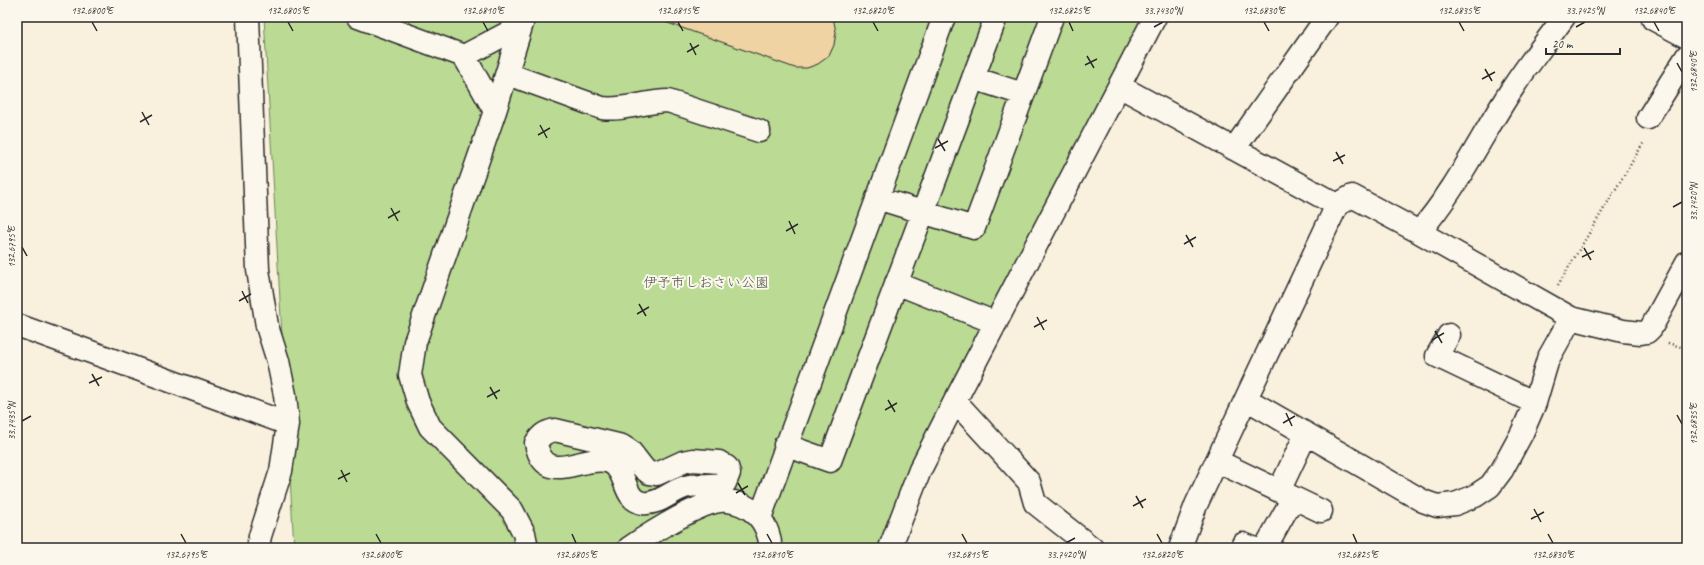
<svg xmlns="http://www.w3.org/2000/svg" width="1704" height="565" font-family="Caveat,'Klee One',sans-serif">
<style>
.green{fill:#bbdb94;stroke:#738360}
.building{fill:#efd3a3;stroke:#2b2b2b}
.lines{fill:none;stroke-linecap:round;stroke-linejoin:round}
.minor-casing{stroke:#2b2b2b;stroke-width:25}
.path{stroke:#2b2b2b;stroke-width:2.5;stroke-dasharray:1 3;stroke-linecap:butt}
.minor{stroke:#fbf7ec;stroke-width:22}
.ticks{fill:none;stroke:#2b2b2b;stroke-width:1.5}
.labels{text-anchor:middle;stroke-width:4;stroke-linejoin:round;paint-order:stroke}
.park-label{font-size:14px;fill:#4f5745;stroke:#fbf7ec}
.neatline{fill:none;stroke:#2b2b2b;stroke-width:1.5}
.ticks-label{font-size:10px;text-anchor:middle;fill:#2b2b2b}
</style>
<rect width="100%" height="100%" fill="#f9f0dd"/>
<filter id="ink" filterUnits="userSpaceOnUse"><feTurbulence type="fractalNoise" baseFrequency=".025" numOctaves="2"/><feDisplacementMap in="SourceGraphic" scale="8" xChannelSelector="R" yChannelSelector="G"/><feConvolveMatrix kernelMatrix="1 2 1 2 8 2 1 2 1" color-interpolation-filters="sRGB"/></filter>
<g filter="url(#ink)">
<path class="green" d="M 264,17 L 1148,17 L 891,548 L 294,548 Z"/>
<path class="building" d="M 651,17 L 833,17 L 836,32 L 834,45 L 829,56 L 818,64 L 807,68 L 795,68 Z"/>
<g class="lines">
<defs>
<path id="minor" d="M 248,17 L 258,270 L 267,326 L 278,361 L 285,395 L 288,424 L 281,471 L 260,536 L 258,548
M 358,17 L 464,56 L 495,111
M 524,17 L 495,111 L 415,342 L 410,375 L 418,402 L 430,427 L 512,510 L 524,533 L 527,548
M 1653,19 L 1687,37
M 464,56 L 521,26
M 508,74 L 602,108 C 624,111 646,101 668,101 L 759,131
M 973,78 L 1023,94
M 1119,86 L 1337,205
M 1648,118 L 1687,56
M 1234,149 L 1327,17
M 877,198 L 974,228 L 1052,17
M 1419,232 C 1457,189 1481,136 1512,89 C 1528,64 1547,41 1564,17
M 896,283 L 996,323
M 17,325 L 288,424
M 1449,335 L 1437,356 L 1535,403
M 1246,399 L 1423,501 L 1437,506 L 1455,504 L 1475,496 L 1490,486 L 1502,470 L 1522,433 L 1535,403 L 1548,359 L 1571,318
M 955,401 L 1029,482 L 1035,503 L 1092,548
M 555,430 L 622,446 L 630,451 L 644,469 L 649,473 L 657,474 L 683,462 L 693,460 L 719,462 L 727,467 L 729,473 L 725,483 C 713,487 701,484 689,486 C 672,489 660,505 643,503 C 622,500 628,470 610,462 C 584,452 545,490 536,443 C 541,435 545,432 555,430 Z
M 785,445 L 830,461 L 996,17
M 1217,461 L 1321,511
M 1279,491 L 1306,434
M 760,518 L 944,17
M 1243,544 L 1253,548
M 629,548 C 648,535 705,498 727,501 C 738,502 747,506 755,513 C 764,521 771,536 770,548
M 890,548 L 920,470 L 955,401 L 1155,17
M 1180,548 L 1196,505 L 1337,205 L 1352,196 L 1419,232 L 1571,318 L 1623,331 L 1641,333 L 1647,332 L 1651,328 L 1687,262
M 1265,548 L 1293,498"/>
</defs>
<use href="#minor" class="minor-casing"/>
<path class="path" d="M 1558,285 L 1644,142
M 1668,343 L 1687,349"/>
<use href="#minor" class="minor"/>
</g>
</g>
<path class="ticks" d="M 92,22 L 97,31M 288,22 L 293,31M 483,22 L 488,31M 678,22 L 683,31M 873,22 L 878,31M 1069,22 L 1073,31M 1264,22 L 1269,31M 1459,22 L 1464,31M 1654,22 L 1659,31M 1154,27 L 1163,22M 1576,27 L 1585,22M 690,43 L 696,55M 687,52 L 699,45M 1087,56 L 1094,68M 1677,63 L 1682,72M 1085,65 L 1097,59M 1485,69 L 1492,81M 1482,79 L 1495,72M 142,112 L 149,125M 140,122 L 152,115M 540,125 L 547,138M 538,135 L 550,128M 938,139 L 945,151M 935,148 L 948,141M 1336,152 L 1343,164M 1333,161 L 1345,155M 1673,207 L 1682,202M 391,208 L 398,221M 388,218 L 400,211M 789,221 L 795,234M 786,231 L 798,224M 1186,235 L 1193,247M 1184,244 L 1196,237M 22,247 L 27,256M 1584,248 L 1591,260M 1582,257 L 1594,251M 242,291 L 248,303M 239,301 L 251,294M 639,304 L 646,316M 637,314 L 649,307M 1037,317 L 1044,330M 1034,327 L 1047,320M 1435,331 L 1442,343M 1432,340 L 1444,333M 92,374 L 99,386M 89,383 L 102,377M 490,387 L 497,399M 487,397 L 500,390M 888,400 L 895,412M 885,410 L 897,403M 1286,413 L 1292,426M 1677,415 L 1682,424M 22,421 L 31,416M 1283,423 L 1295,416M 341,470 L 347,482M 338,479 L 350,473M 738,483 L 745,495M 736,493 L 748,486M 1136,496 L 1143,508M 1133,506 L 1146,499M 1534,509 L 1541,522M 1531,519 L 1544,512M 181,534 L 186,543M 376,534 L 381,543M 572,534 L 576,543M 767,534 L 772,543M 962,534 L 967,543M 1157,534 L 1162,543M 1353,534 L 1357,543M 1548,534 L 1553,543M 1066,543 L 1075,538"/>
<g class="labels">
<g class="park-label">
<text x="706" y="287">伊予市しおさい公園</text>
</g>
</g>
<rect width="1704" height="565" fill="none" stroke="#fbf7ec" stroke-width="44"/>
<path d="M1546 48v6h74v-6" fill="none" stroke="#2b2b2b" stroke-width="2"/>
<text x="1552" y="48" font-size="12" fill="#2b2b2b" stroke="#fbf7ec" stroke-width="3" paint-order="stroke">20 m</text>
<rect x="22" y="22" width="1660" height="521" class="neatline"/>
<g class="ticks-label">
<text x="92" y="14">132.6800°E</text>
<text x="288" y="14">132.6805°E</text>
<text x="483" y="14">132.6810°E</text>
<text x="678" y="14">132.6815°E</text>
<text x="873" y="14">132.6820°E</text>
<text x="1069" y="14">132.6825°E</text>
<text x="1163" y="14">33.7430°N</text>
<text x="1264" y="14">132.6830°E</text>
<text x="1459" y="14">132.6835°E</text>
<text x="1585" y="14">33.7425°N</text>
<text x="1654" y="14">132.6840°E</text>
<text transform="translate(1693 72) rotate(-90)" y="4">132.6840°E</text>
<text transform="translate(1693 202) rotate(-90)" y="4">33.7420°N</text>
<text transform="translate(11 247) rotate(-90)" y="4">132.6795°E</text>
<text transform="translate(11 421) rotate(-90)" y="4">33.7435°N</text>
<text transform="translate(1693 424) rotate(-90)" y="4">132.6835°E</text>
<text x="186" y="558">132.6795°E</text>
<text x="381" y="558">132.6800°E</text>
<text x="576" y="558">132.6805°E</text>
<text x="772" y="558">132.6810°E</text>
<text x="967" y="558">132.6815°E</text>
<text x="1066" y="558">33.7420°N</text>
<text x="1162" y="558">132.6820°E</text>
<text x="1357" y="558">132.6825°E</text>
<text x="1553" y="558">132.6830°E</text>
</g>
</svg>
